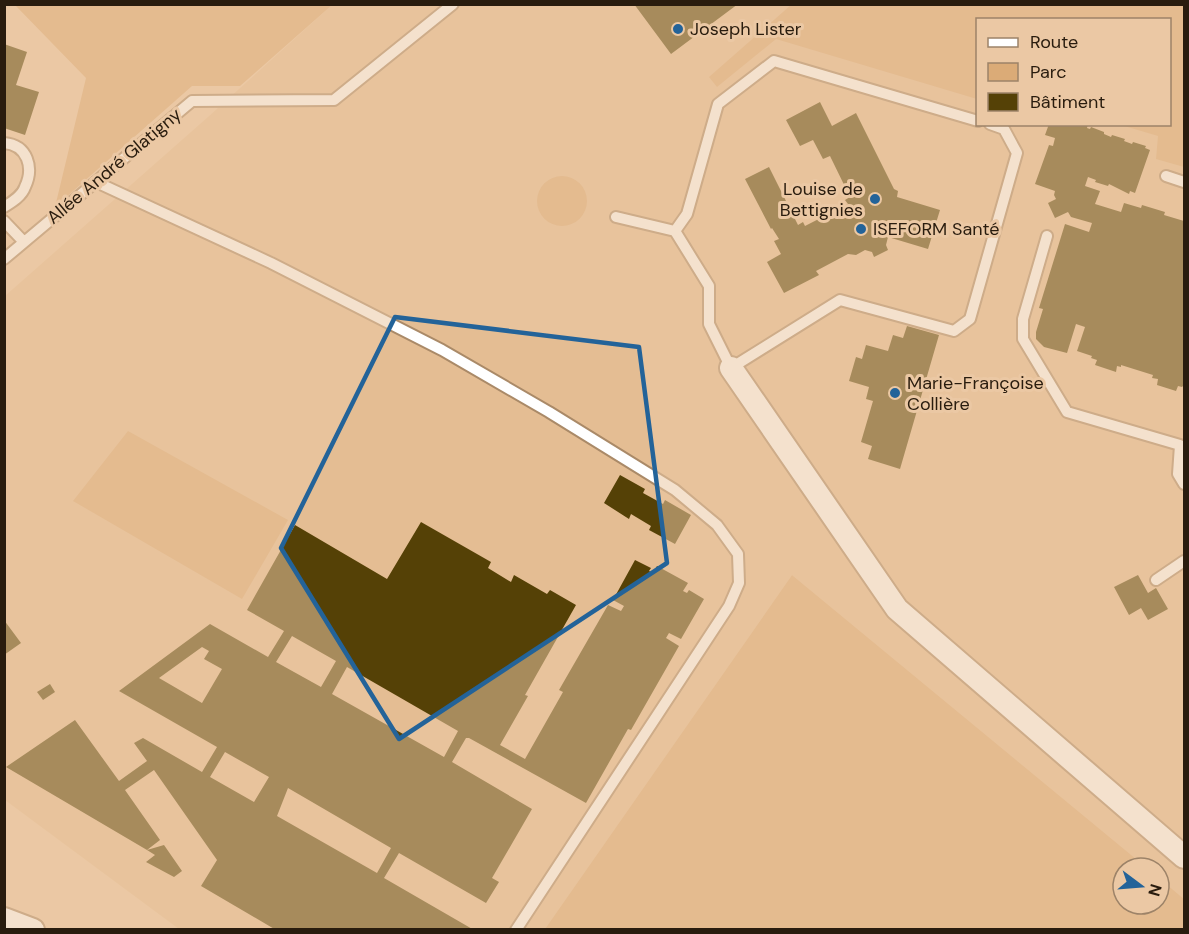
<svg xmlns="http://www.w3.org/2000/svg" width="1189" height="934" font-family="'DM Sans',sans-serif">
<style>
.built{fill:#e4bd93;fill-rule:evenodd}
.green{fill:#dbab77}
.building{fill:#554106;fill-rule:evenodd}
.lines{fill:none;stroke-linecap:round;stroke-linejoin:round}
.lane-casing{stroke:#aa8a68;stroke-width:14}
.street-casing{stroke:#aa8a68;stroke-width:26}
.lane{stroke:#fff;stroke-width:10}
.street{stroke:#fff;stroke-width:22}
.marked{fill:none;stroke:#236399;stroke-width:4.5;stroke-linejoin:round}
.poi-dot{fill:#236399;stroke:#ebc8a4;stroke-width:2}
.labels{text-anchor:middle;stroke-width:6;stroke-linejoin:round;paint-order:stroke}
.poi-label{font-size:18px;fill:#291c0e;stroke:#ebc8a4;text-anchor:start}
.street-label{font-size:18px;fill:#291c0e;stroke:#ebc8a4}
</style>
<rect width="100%" height="100%" fill="#ebc8a4"/>
<path class="built" d="M 332,5 L 1184,5 L 1184,899 L 1159,878 L 1159,868 L 1147,868 L 792,575 L 545,929 L 179,929 L 5,800 L 5,296 L 208,117 ZM 978,20 L 1170,20 L 1170,124 L 978,124 Z"/>
<path class="green" d="M 792,4 L 1184,5 L 1184,167 L 1156,159 L 1158,136 L 1121,125 L 1170,124 L 1170,20 L 978,20 L 977,99 L 776,39 L 717,87 L 709,77 Z
M 15,5 L 332,5 L 240,86 L 192,86 L 55,207 L 86,78 Z
M537 201a25 25 0 1 1 50 0a25 25 0 1 1-50 0Z
M 128,431 L 288,520 L 242,599 L 73,501 Z
M 792,575 L 1147,868 L 1123,868 L 1123,904 L 1159,904 L 1159,878 L 1184,899 L 1184,929 L 545,929 Z"/>
<path class="building" d="M 634,4 L 738,4 L 671,54 Z
M 4,44 L 27,52 L 16,85 L 39,92 L 25,135 L 4,128 Z
M 820,102 L 832,126 L 856,113 L 894,189 L 898,191 L 897,197 L 940,210 L 928,249 L 888,237 L 886,245 L 888,250 L 874,257 L 872,252 L 865,250 L 856,255 L 848,254 L 816,271 L 819,275 L 784,293 L 767,262 L 781,254 L 774,241 L 779,239 L 772,228 L 771,229 L 745,179 L 769,167 L 798,225 L 803,222 L 805,226 L 848,204 L 845,200 L 850,197 L 830,156 L 823,159 L 813,140 L 800,146 L 786,120 Z
M 1049,124 L 1088,124 L 1087,128 L 1090,129 L 1091,127 L 1104,132 L 1104,134 L 1111,137 L 1112,135 L 1125,139 L 1124,141 L 1132,144 L 1133,142 L 1146,146 L 1145,148 L 1150,150 L 1135,193 L 1130,191 L 1129,194 L 1109,184 L 1108,186 L 1095,182 L 1096,180 L 1088,177 L 1085,186 L 1100,191 L 1095,204 L 1121,212 L 1124,203 L 1141,208 L 1142,205 L 1165,212 L 1164,215 L 1184,221 L 1184,385 L 1182,387 L 1178,386 L 1176,391 L 1157,385 L 1158,379 L 1152,378 L 1153,375 L 1121,365 L 1121,367 L 1117,366 L 1116,372 L 1095,365 L 1097,360 L 1091,358 L 1092,356 L 1077,351 L 1085,327 L 1076,324 L 1067,353 L 1044,347 L 1036,339 L 1036,332 L 1043,309 L 1039,308 L 1065,224 L 1089,232 L 1092,223 L 1071,217 L 1068,212 L 1055,218 L 1048,203 L 1056,199 L 1054,195 L 1055,191 L 1035,184 L 1049,145 L 1053,146 L 1055,138 L 1045,135 Z
M 907,326 L 939,335 L 900,469 L 868,459 L 872,446 L 861,442 L 873,401 L 866,399 L 869,387 L 849,381 L 856,357 L 862,359 L 866,345 L 888,351 L 893,335 L 903,338 Z
M 620,475 L 645,489 L 643,493 L 663,504 L 665,500 L 691,515 L 675,544 L 649,530 L 651,526 L 631,514 L 629,519 L 604,503 Z
M 421,522 L 491,562 L 488,568 L 511,582 L 514,575 L 547,594 L 550,590 L 576,605 L 525,695 L 528,696 L 500,745 L 525,759 L 563,692 L 559,690 L 608,605 L 621,611 L 624,606 L 613,600 L 635,560 L 651,568 L 649,571 L 653,573 L 657,566 L 688,583 L 683,591 L 687,593 L 689,590 L 704,599 L 681,639 L 669,633 L 666,638 L 679,646 L 631,730 L 628,729 L 586,803 L 469,738 L 466,738 L 452,762 L 532,809 L 492,878 L 499,882 L 486,903 L 399,853 L 384,878 L 474,930 L 276,930 L 201,886 L 217,860 L 154,770 L 125,790 L 160,840 L 147,850 L 6,767 L 75,720 L 119,781 L 147,761 L 134,743 L 143,738 L 202,772 L 217,747 L 119,691 L 210,624 L 268,657 L 284,631 L 247,610 L 295,525 L 387,579 ZM 292,636 L 336,661 L 321,687 L 276,662 ZM 202,647 L 209,651 L 204,659 L 222,669 L 202,703 L 159,678 ZM 347,667 L 458,731 L 444,757 L 332,694 ZM 225,752 L 269,777 L 254,802 L 210,777 ZM 288,788 L 391,848 L 377,873 L 277,816 Z
M 1138,575 L 1148,593 L 1156,588 L 1168,609 L 1148,620 L 1141,608 L 1129,615 L 1114,587 Z
M 4,620 L 21,643 L 4,655 Z
M 50,684 L 55,692 L 43,700 L 37,692 Z
M 164,845 L 182,871 L 174,877 L 146,862 L 155,855 L 147,850 Z"/>
<g class="lines">
<defs>
<path id="lane" d="M 4,143 C 28,145 34,168 25,187 C 22,196 12,202 4,207
M 1166,176 L 1184,182
M 96,182 L 271,263 L 442,350 L 549,412 L 675,490 L 717,525 L 738,554 L 739,583 L 729,606 L 516,930
M 616,217 L 675,231 L 709,286 L 709,324 L 731,368 L 840,300 L 954,331 L 970,319 L 1017,153 L 1004,129 L 990,124
M 4,221 L 24,242
M 675,231 L 687,214 L 718,104 L 774,61 L 978,121
M 1047,236 L 1023,319 L 1023,339 L 1067,412 L 1180,445 L 1178,474 L 1184,484
M 4,259 L 192,101 L 334,100 L 453,4
M 1156,580 L 1184,561"/>
<path id="street" d="M 731,368 L 897,609 L 1184,857
M 4,919 L 33,930"/>
</defs>
<use href="#lane" class="lane-casing"/>
<use href="#street" class="street-casing"/>
<use href="#lane" class="lane"/>
<use href="#street" class="street"/>
</g>
<path d="M0 0H1189V934H0ZM 395,317 L 639,347 L 667,563 L 399,739 L 281,548 Z" fill="#ebc8a4" fill-opacity=".55" fill-rule="evenodd"/>
<path class="marked" d="M 395,317 L 639,347 L 667,563 L 399,739 L 281,548 Z"/>
<g class="poi-dot">
<circle cx="678" cy="29" r="6"/>
<circle cx="875" cy="199" r="6"/>
<circle cx="861" cy="229" r="6"/>
<circle cx="895" cy="393" r="6"/>
</g>
<g class="labels">
<g class="poi-label">
<text x="690" y="35">Joseph Lister</text>
<text x="863" y="195" text-anchor="end">Louise de<tspan x="863" dy="21">Bettignies</tspan></text>
<text x="873" y="235">ISEFORM Santé</text>
<text x="907" y="389">Marie-Françoise<tspan x="907" dy="21">Collière</tspan></text>
</g>
<g class="street-label">
<text transform="translate(114 166) rotate(-40)" y="6">Allée André Glatigny</text>
</g>
</g>
<rect width="1189" height="934" fill="none" stroke="#291c0e" stroke-width="12"/>
<rect x="976" y="18" width="195" height="108" fill="#ebc8a4" stroke="#9d8368" stroke-width="1.5"/>
<rect x="988" y="38" width="30" height="9" fill="#ffffff" stroke="#9d8368" stroke-width="1.5"/>
<text x="1030" y="48" font-size="18" fill="#291c0e">Route</text>
<rect x="988" y="63" width="30" height="18" fill="#dbab77" stroke="#9d8368" stroke-width="1.5"/>
<text x="1030" y="78" font-size="18" fill="#291c0e">Parc</text>
<rect x="988" y="93" width="30" height="18" fill="#554106" stroke="#9d8368" stroke-width="1.5"/>
<text x="1030" y="108" font-size="18" fill="#291c0e">Bâtiment</text>
<g transform="translate(1141 886) rotate(106)"><circle r="28" fill="#ebc8a4" stroke="#9d8368" stroke-width="1.5"/>
<path d="M0-4.5L10 22L0 15L-10 22Z" fill="#236399"/>
<text y="-9" font-size="16" font-weight="bold" text-anchor="middle" fill="#291c0e">N</text>
</g>
</svg>
